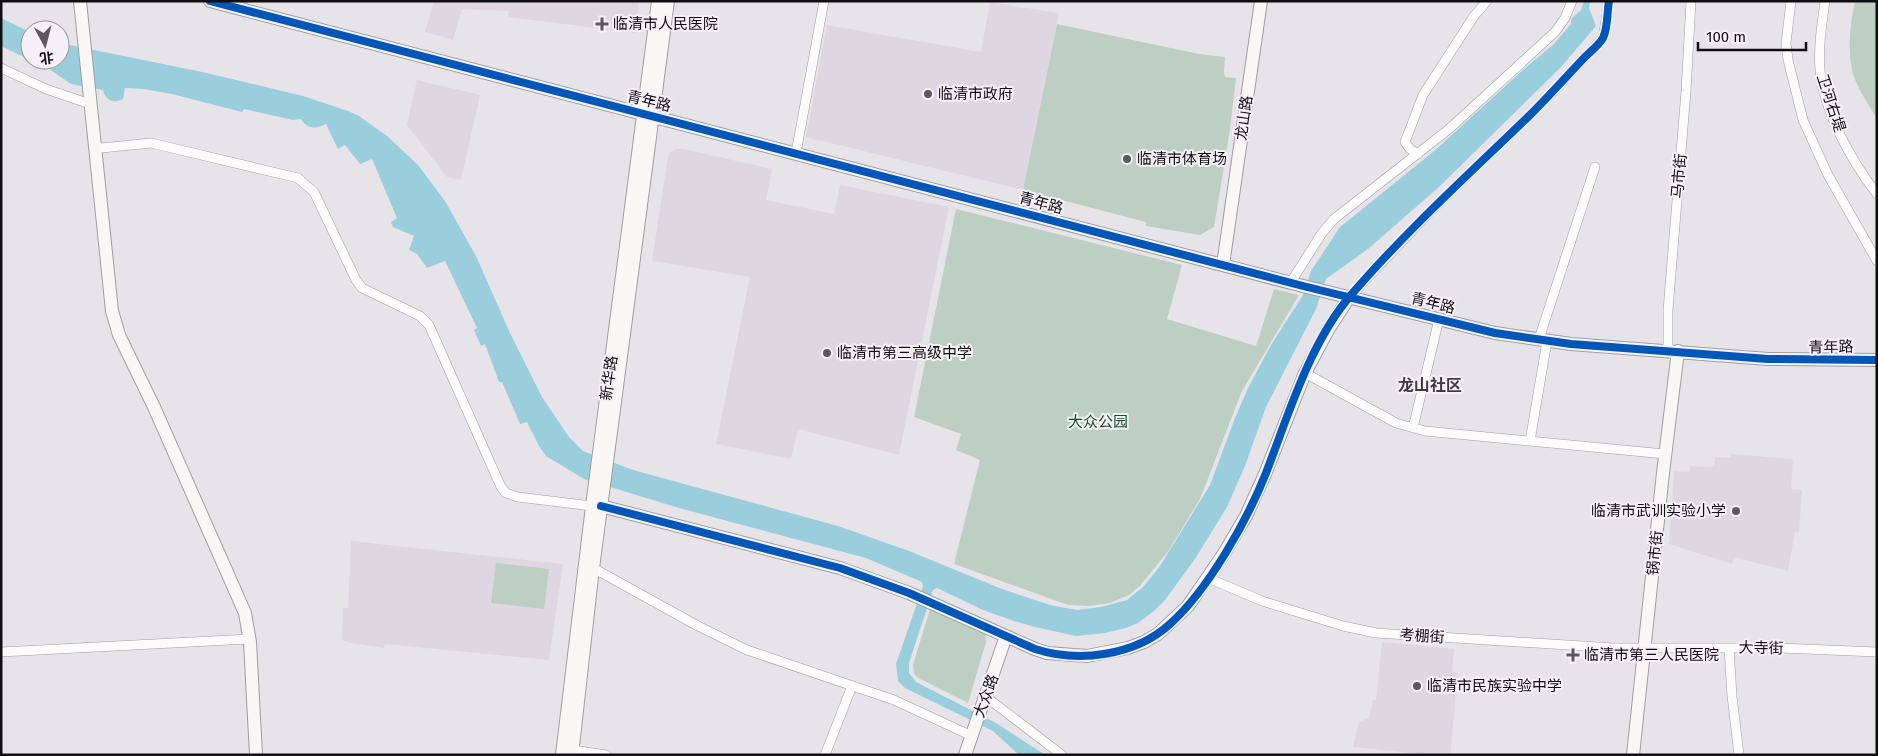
<svg xmlns="http://www.w3.org/2000/svg" width="1878" height="756" font-family="'Fira Sans','Noto Sans SC',sans-serif">
<style>
.built{fill:#ded7e1}
.green{fill:#bdcfc2}
.water{fill:#9bcedd}
.lines{fill:none;stroke-linecap:round;stroke-linejoin:round}
.street-casing{stroke:#9f9da0;stroke-width:10}
.secondary-casing{stroke:#9f9da0;stroke-width:14}
.street{stroke:#fbfbfc;stroke-width:9}
.secondary{stroke:#f9f7f6;stroke-width:12}
.cycleway-casing{stroke:#f5f0f7;stroke-width:11}
.cycleway{stroke:#0057b8;stroke-width:8}
.poi-dot{fill:#5b595d;stroke:#f5f0f7;stroke-width:2}
.labels{text-anchor:middle;stroke-width:4;stroke-linejoin:round;paint-order:stroke}
.poi-label{font-size:15px;fill:#100e11;stroke:#f5f0f7;text-anchor:start}
.street-label{font-size:15px;fill:#100e11;stroke:#f5f0f7}
.park-label{font-size:15px;fill:#104c27;stroke:#f5f0f7}
.neighbourhood-label{font-size:16px;font-weight:bold;fill:#3f3b41;stroke:#f5f0f7}
</style>
<rect width="100%" height="100%" fill="#e7e4e9"/>
<path class="built" d="M 434,1 L 639,1 L 636,33 L 508,17 L 509,11 L 462,9 L 453,40 L 425,32 Z
M 990,2 L 1059,13 L 1023,190 L 806,137 L 827,25 L 981,52 Z
M 417,80 L 480,95 L 461,180 L 447,177 L 407,125 Z
M 676,149 L 684,149 L 772,169 L 766,200 L 834,214 L 840,185 L 949,207 L 899,455 L 798,429 L 791,459 L 716,444 L 750,277 L 652,261 L 668,156 L 670,152 Z
M 1731,454 L 1793,459 L 1791,489 L 1802,490 L 1799,532 L 1795,532 L 1788,571 L 1734,557 L 1732,564 L 1669,544 L 1674,471 L 1689,472 L 1690,466 L 1714,467 L 1715,457 L 1731,458 Z
M 351,541 L 563,564 L 549,660 L 385,644 L 384,648 L 350,643 L 342,640 L 343,608 L 348,608 Z
M 1382,642 L 1454,649 L 1452,672 L 1458,673 L 1450,755 L 1430,755 L 1353,747 L 1359,721 L 1363,722 L 1364,718 L 1369,719 L 1373,700 L 1376,700 Z"/>
<path class="green" d="M 1855,1 L 1877,1 L 1877,119 C 1870,106 1857,88 1853,74 C 1847,50 1850,25 1855,1 Z
M 1057,24 L 1199,54 L 1225,57 L 1224,73 L 1225,77 L 1236,78 L 1230,129 L 1214,227 L 1200,235 L 1146,226 L 1146,222 L 1023,190 Z
M 956,209 L 1182,265 L 1167,319 L 1256,346 L 1274,289 L 1299,295 L 1242,391 L 1200,499 L 1169,550 L 1140,586 L 1129,595 L 1110,603 L 1089,606 L 1068,605 L 954,564 L 980,460 L 956,450 L 961,434 L 914,417 Z
M 496,563 L 549,569 L 544,609 L 491,603 Z
M 930,609 L 985,633 L 986,642 L 968,703 L 918,678 L 914,674 L 913,665 Z"/>
<path class="water" d="M 1584,1 L 1590,1 L 1589,8 L 1596,26 L 1562,66 L 1439,187 L 1368,249 L 1326,279 L 1316,309 L 1266,407 L 1245,466 L 1227,507 L 1195,559 L 1165,600 L 1154,611 L 1138,623 L 1126,628 L 1105,633 L 1076,636 L 1035,627 L 1014,621 L 983,610 L 937,588 L 933,590 L 909,663 L 909,673 L 916,682 L 996,723 L 1045,755 L 1019,755 L 993,731 L 905,688 L 898,681 L 896,664 L 923,586 L 922,582 L 866,558 L 679,508 L 584,479 L 546,456 L 539,446 L 527,422 L 520,424 L 502,382 L 499,382 L 485,344 L 481,346 L 474,330 L 477,328 L 445,261 L 427,268 L 417,254 L 409,250 L 414,236 L 393,227 L 391,222 L 397,218 L 372,159 L 360,164 L 345,145 L 338,149 L 326,124 C 316,129 308,130 301,119 L 293,120 L 244,109 L 242,112 L 172,94 L 143,89 L 125,88 L 123,99 C 114,104 105,100 103,90 L 71,84 L 45,66 L 31,60 L 60,60 L 60,43 L 207,73 L 303,96 L 348,111 L 359,116 L 387,136 L 418,165 L 445,201 L 476,256 L 510,333 L 542,397 L 569,437 L 583,451 L 633,470 L 838,526 L 909,551 L 1002,589 L 1050,605 L 1077,610 L 1101,607 L 1127,600 L 1143,587 L 1160,566 L 1210,485 L 1235,418 L 1248,388 L 1271,345 L 1303,295 L 1311,271 L 1340,227 L 1433,152 L 1524,69 L 1553,45 L 1571,24 L 1571,19 L 1581,10 Z
M 1,18 L 30,32 L 30,60 L 1,46 Z"/>
<g class="lines">
<defs>
<path id="street" d="M 1791,1 L 1786,43 L 1788,60 L 1803,120 L 1828,175 L 1877,261
M 1825,1 C 1822,23 1818,48 1820,70 C 1824,112 1852,162 1877,194
M 1,68 L 46,89 L 90,104
M 101,148 L 151,143 L 298,178 L 314,192 L 356,280 L 362,288 L 420,316 L 429,325 L 501,487 L 506,493 L 518,497 L 592,506
M 796,153 L 824,1
M 1418,154 L 1410,149 L 1405,142 L 1423,95 L 1474,16 L 1487,1
M 1291,282 L 1322,233 L 1334,219 L 1449,129 L 1555,32 L 1565,18 L 1572,1
M 1350,296 L 1427,215 L 1551,94 L 1603,38 L 1609,1
M 1539,339 L 1595,167
M 1668,351 L 1668,310 L 1686,91 L 1691,1
M 1305,373 L 1396,423 L 1425,431 L 1665,454
M 1413,428 L 1439,319
M 1530,441 L 1547,341
M 593,568 L 698,626 L 747,650 L 894,700 L 972,736
M 1208,578 L 1262,601 L 1343,626 L 1376,633 L 1614,648 L 1780,648 L 1877,652
M 1729,648 L 1732,696 L 1739,755
M 1,652 L 249,639
M 986,697 L 1062,755
M 573,750 L 606,755
M 825,755 L 852,686"/>
<path id="secondary" d="M 80,1 L 112,311 L 119,335 L 154,407 L 245,613 L 250,642 L 256,755
M 210,1 L 1303,286 L 1495,333 L 1571,344 L 1768,359 L 1877,360
M 1223,265 L 1261,1
M 601,506 L 840,568 L 909,593 L 1035,649 L 1047,653 L 1087,656 L 1128,648 L 1144,642 L 1158,634 L 1188,606 L 1223,555 L 1246,516 L 1265,474 L 1305,373 L 1328,330 L 1350,296
M 562,755 L 592,506 L 658,1
M 572,755 L 593,568 L 668,1
M 965,755 L 1006,636
M 1633,755 L 1663,473 L 1678,351"/>
</defs>
<use href="#street" class="street-casing"/>
<use href="#secondary" class="secondary-casing"/>
<use href="#street" class="street"/>
<use href="#secondary" class="secondary"/>
<defs>
<path id="cycleway" d="M 210,1 L 1303,286 L 1495,333 L 1571,344 L 1768,359 L 1877,360
M 601,506 L 840,568 L 909,593 L 1035,649 C 1078,663 1135,656 1170,624 C 1208,590 1247,521 1266,473 C 1288,416 1310,342 1351,295 C 1406,231 1469,174 1530,115 C 1549,96 1566,77 1584,58 C 1590,52 1599,45 1603,38 C 1608,28 1607,12 1609,1"/>
</defs>
<use href="#cycleway" class="cycleway-casing"/>
<use href="#cycleway" class="cycleway"/>
</g>
<g class="poi-dot">
<path d="M599.5 16.5h5v5h5v5h-5v5h-5v-5h-5v-5h5z"/>
<circle cx="928" cy="94" r="5"/>
<circle cx="1127" cy="159" r="5"/>
<circle cx="827" cy="353" r="5"/>
<circle cx="1736" cy="511" r="5"/>
<path d="M1570.5 647.5h5v5h5v5h-5v5h-5v-5h-5v-5h5z"/>
<circle cx="1417" cy="686" r="5"/>
</g>
<g class="labels">
<g class="poi-label">
<text x="613" y="29">临清市人民医院</text>
<text x="938" y="99">临清市政府</text>
<text x="1137" y="164">临清市体育场</text>
<text x="837" y="358">临清市第三高级中学</text>
<text x="1726" y="516" text-anchor="end">临清市武训实验小学</text>
<text x="1584" y="660">临清市第三人民医院</text>
<text x="1427" y="691">临清市民族实验中学</text>
</g>
<g class="street-label">
<text transform="translate(649 101) rotate(14)" y="5">青年路</text>
<text transform="translate(1831 103) rotate(72)" y="5">卫河右堤</text>
<text transform="translate(1244 118) rotate(-82)" y="5">龙山路</text>
<text transform="translate(1679 176) rotate(-85)" y="5">马市街</text>
<text transform="translate(1041 203) rotate(15)" y="5">青年路</text>
<text transform="translate(1433 303) rotate(14)" y="5">青年路</text>
<text transform="translate(1831 347) rotate(-1)" y="5">青年路</text>
<text transform="translate(609 378) rotate(-82)" y="5">新华路</text>
<text transform="translate(1655 553) rotate(-84)" y="5">锅市街</text>
<text transform="translate(1422 636) rotate(4)" y="5">考棚街</text>
<text transform="translate(1761 648) rotate(1)" y="5">大寺街</text>
<text transform="translate(986 696) rotate(-70)" y="5">大众路</text>
</g>
<g class="park-label">
<text x="1098" y="427">大众公园</text>
</g>
<g class="neighbourhood-label">
<text x="1430" y="391">龙山社区</text>
</g>
</g>
<rect width="1878" height="756" fill="none" stroke="#100e11" stroke-width="5"/>
<g transform="translate(45 45) rotate(173)"><circle r="24" fill="#f5f0f7" stroke="#99969b"/>
<path d="M0-4L9 19L0 12L-9 19Z" fill="#5b595d"/>
<text y="-8" font-size="14" font-weight="bold" text-anchor="middle" fill="#100e11">北</text>
</g>
<path d="M1698 42v8h108v-8" fill="none" stroke="#100e11" stroke-width="2.5"/>
<text x="1706" y="42" font-size="15" fill="#100e11" stroke="#f5f0f7" stroke-width="4" paint-order="stroke">100 m</text>
</svg>
